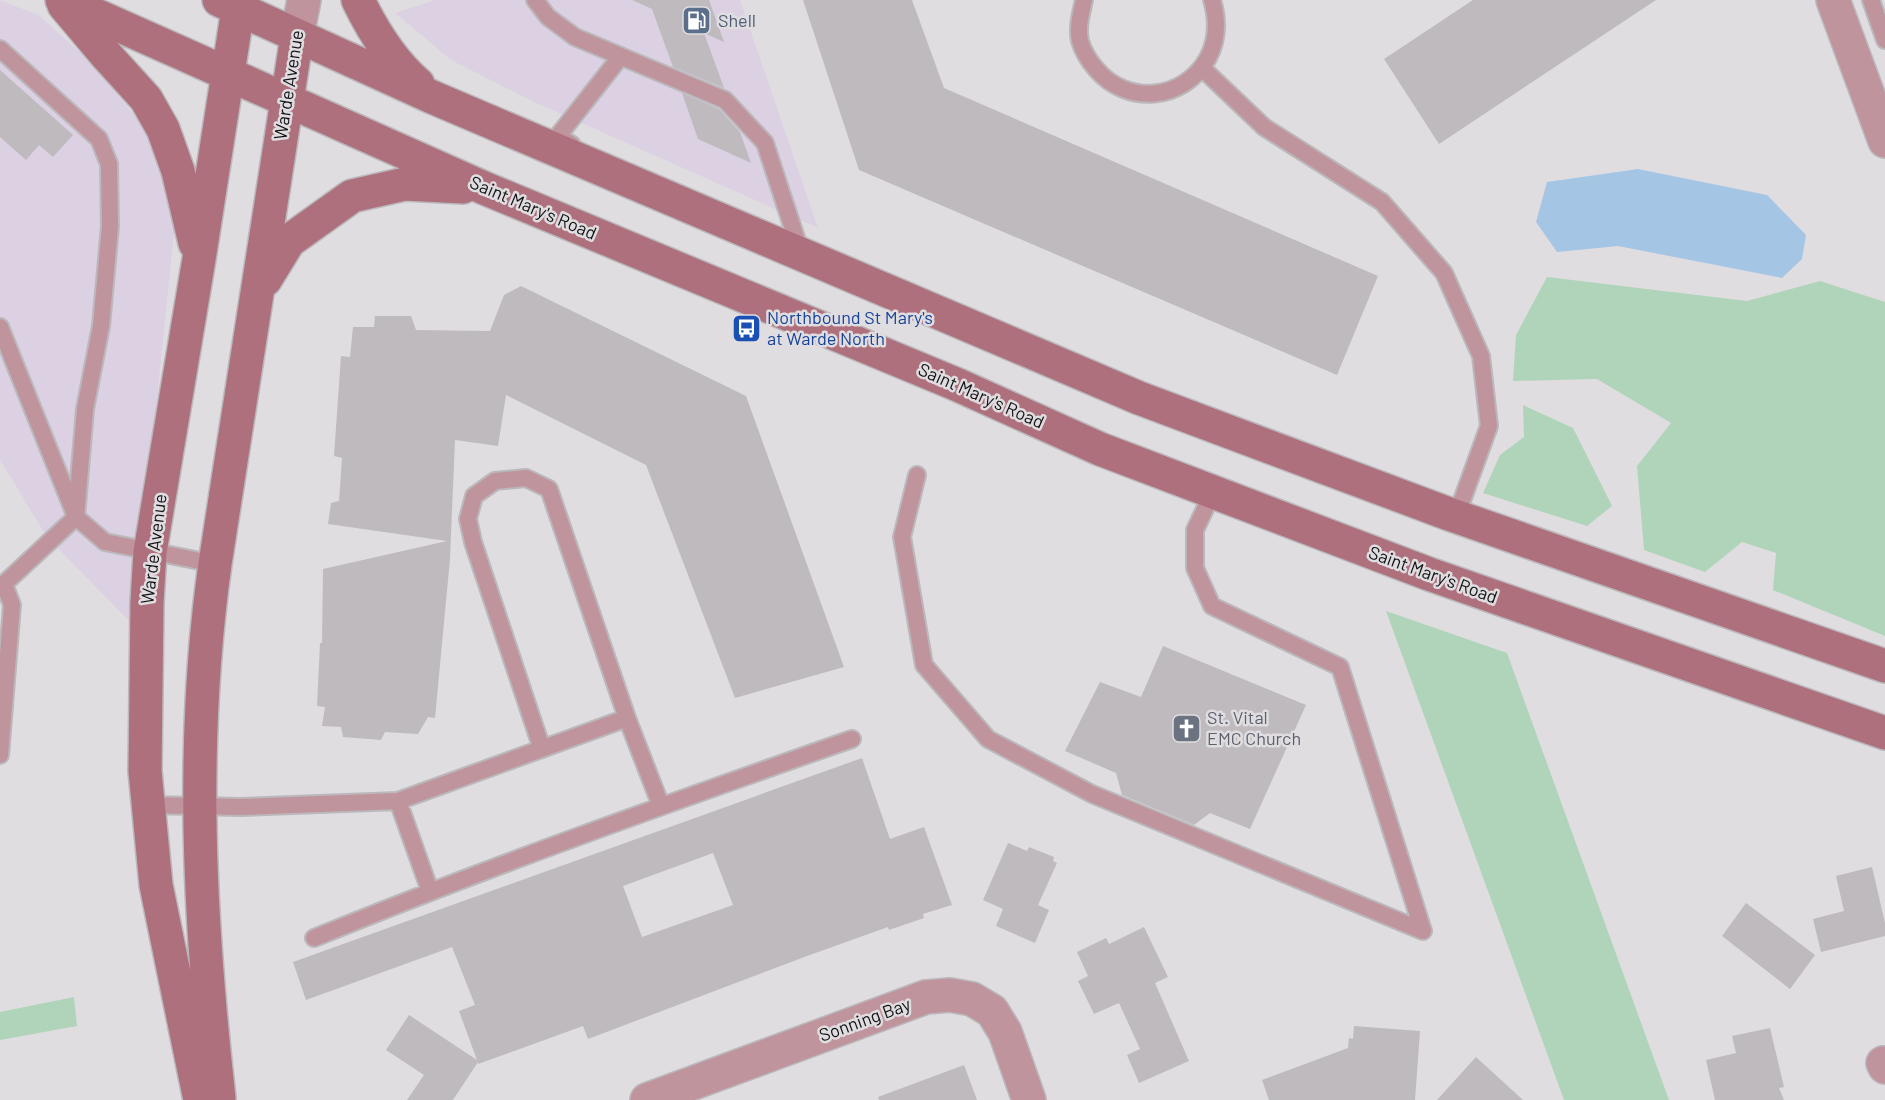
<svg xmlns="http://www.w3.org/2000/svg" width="1885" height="1100" font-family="Barlow,sans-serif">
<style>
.commercial{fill:#dcd0e3}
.green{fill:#b0d4ba}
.water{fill:#a5c5e5}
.building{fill:#bebabd;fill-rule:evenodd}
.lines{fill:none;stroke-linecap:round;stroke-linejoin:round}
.lane-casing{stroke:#bbb8bc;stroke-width:20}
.street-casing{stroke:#bbb8bc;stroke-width:36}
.secondary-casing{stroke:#bbb8bc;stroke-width:36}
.lane{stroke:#c0949c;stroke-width:16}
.street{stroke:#c0949c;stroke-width:33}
.secondary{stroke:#ad707c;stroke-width:33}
.labels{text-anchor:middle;stroke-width:5;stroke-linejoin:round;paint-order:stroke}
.service-label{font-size:18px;fill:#4e5e75;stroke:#e0dde1;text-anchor:start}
.street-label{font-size:18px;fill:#121213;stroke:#e0dde1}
.transit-label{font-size:18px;fill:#164399;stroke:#e0dde1;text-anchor:start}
.worship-label{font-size:18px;fill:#5b616d;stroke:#e0dde1;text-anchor:start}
</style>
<rect width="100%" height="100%" fill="#e0dde1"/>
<path class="commercial" d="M 0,0 L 38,15 L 88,59 L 144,127 L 176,212 L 134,626 L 47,537 L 0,460 Z
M 435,0 L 740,0 L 818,228 L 534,102 L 451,60 L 395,13 Z"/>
<path class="green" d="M 1547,277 L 1747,301 L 1820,281 L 1885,302 L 1885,636 L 1773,590 L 1776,553 L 1742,542 L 1705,572 L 1644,550 L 1637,466 L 1671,423 L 1597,379 L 1513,381 L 1516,335 Z
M 1523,405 L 1573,428 L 1612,506 L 1587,526 L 1483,493 L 1500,455 L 1524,437 Z
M 1386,611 L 1507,653 L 1669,1100 L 1564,1100 Z
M 74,997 L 77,1026 L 0,1040 L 0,1012 Z"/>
<path class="water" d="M 1638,169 L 1767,195 L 1806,235 L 1802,259 L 1782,278 L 1618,246 L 1557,252 L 1536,222 L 1547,182 Z"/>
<path class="building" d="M 632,0 L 709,0 L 724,42 L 704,33 L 724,88 L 673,67 L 652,9 Z
M 803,0 L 912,0 L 944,88 L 1378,276 L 1337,375 L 859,170 Z
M 1473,0 L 1656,0 L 1439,144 L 1384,59 Z
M 0,70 L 73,135 L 53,157 L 39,145 L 26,160 L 0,137 Z
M 682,93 L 719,109 L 740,132 L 751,163 L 698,139 Z
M 521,286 L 746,396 L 844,667 L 735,698 L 646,465 L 506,395 L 498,446 L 455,440 L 450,559 L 435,718 L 428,717 L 418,734 L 385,732 L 381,740 L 343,737 L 341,727 L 322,726 L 325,707 L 317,706 L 320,643 L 322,643 L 323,569 L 447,541 L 328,524 L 331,503 L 339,501 L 342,458 L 334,456 L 341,356 L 350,357 L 353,327 L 374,327 L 375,316 L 411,316 L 416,330 L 490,331 L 504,295 Z
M 1163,646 L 1306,705 L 1250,829 L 1210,813 L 1194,825 L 1122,795 L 1116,773 L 1065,751 L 1100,682 L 1141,697 Z
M 862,758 L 890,839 L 924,827 L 952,905 L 923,914 L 924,918 L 889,930 L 888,927 L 807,956 L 588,1039 L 583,1026 L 478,1064 L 478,1062 L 453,1100 L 407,1100 L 424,1075 L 386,1050 L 409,1015 L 477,1060 L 459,1011 L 475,1005 L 452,947 L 306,1000 L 293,962 ZM 713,853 L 733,905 L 642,937 L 623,886 Z
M 1008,843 L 1027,851 L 1029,847 L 1054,857 L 1053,861 L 1057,863 L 1038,905 L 1049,910 L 1035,943 L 996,926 L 1003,909 L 983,900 Z
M 1872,867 L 1885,923 L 1885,936 L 1821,952 L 1813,919 L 1844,911 L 1836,876 Z
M 1746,903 L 1815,955 L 1790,989 L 1722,936 Z
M 1144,927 L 1168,977 L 1155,983 L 1189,1061 L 1139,1083 L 1127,1055 L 1140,1049 L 1119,1003 L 1094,1014 L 1078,981 L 1088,976 L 1077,952 L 1106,938 L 1109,944 Z
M 1354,1026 L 1420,1031 L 1415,1100 L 1269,1100 L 1262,1080 L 1348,1048 L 1349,1038 L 1353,1039 Z
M 1770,1028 L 1784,1087 L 1779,1088 L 1784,1100 L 1715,1100 L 1706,1060 L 1736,1053 L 1732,1036 Z
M 1476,1057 L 1523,1100 L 1437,1100 Z
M 964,1065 L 977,1100 L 879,1100 L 878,1097 Z"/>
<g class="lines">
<defs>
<path id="lane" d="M 535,0 L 548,17 L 575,37 L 725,100 L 765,143 L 801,253
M 1084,0 C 1081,14 1077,27 1080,41 C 1083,51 1089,61 1096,69 C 1127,106 1184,101 1208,58 C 1218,39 1218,20 1212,0
M 1871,0 L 1885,40
M 0,49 L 99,139 L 109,164 L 110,226 L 101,326 L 85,409 L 76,517 L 4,584 L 12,605 L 0,755
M 1202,68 L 1264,127 L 1382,202 L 1444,273 L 1481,356 L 1489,426 L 1456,517
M 572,145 L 558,136 L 621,56
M 0,327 L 76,517 L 105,542 L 215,564
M 917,475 L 902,537 L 924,665 L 988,739 L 1092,794 L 1423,931 L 1340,667 L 1212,606 L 1195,568 L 1195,530 L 1213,492
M 542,749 L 473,542 L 468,519 L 474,496 L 495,481 L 526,478 L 549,489 L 627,718 L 661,806
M 398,801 L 430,891
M 149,805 L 240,807 L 398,801 L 627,718
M 314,938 C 491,866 672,802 852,739"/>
<path id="street" d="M 1833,0 L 1885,141
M 297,36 L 304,0
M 1883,1063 L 1885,1067
M 647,1100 L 926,997 L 950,995 L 972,999 L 992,1011 L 1005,1032 L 1029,1100"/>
<path id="secondary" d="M 62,0 L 484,188 L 958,385 L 1100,449 L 1429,574 L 1885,733
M 219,0 L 432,97 L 1139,398 L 1449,514 L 1885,666
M 358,0 C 373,31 391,61 418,84
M 64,5 L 107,56 L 146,99 L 163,129 L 178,171 L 195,243
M 265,280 L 289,241 L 352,196 L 405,184 L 463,187
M 219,1098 C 199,921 190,741 215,564 L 297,36
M 200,1100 L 156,885 L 145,771 L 147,602 L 150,552 L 199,259 L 238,9"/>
</defs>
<use href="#lane" class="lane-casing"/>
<use href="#street" class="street-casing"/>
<use href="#secondary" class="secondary-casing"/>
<use href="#lane" class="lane"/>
<use href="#street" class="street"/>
<use href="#secondary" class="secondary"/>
</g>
<defs>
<symbol id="fuel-square" viewBox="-11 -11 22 22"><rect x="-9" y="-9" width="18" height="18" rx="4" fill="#5c6f8a" stroke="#e0dde1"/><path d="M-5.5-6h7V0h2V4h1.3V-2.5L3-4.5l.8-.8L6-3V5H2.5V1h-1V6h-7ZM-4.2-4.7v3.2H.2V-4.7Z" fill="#fff"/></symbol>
<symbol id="bus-square" viewBox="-11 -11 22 22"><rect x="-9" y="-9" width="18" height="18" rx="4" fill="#1a4fb4" stroke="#e0dde1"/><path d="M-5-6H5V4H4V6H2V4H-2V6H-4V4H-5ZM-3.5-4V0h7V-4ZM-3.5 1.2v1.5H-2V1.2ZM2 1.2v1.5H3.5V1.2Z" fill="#fff"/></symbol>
<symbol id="church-square" viewBox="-11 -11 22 22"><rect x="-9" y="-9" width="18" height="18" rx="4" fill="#6b7280" stroke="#e0dde1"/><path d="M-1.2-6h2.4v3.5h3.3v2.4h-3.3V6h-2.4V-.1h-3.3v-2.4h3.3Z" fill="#fff"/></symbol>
</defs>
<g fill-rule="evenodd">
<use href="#fuel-square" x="680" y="4" width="33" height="33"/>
<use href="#bus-square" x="730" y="312" width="33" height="33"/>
<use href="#church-square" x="1170" y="712" width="33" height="33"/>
</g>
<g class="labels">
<g class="service-label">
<text x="718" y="27">Shell</text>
</g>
<g class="street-label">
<text transform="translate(289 85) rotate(-81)" y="6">Warde Avenue</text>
<text transform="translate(533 208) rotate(23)" y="6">Saint Mary's Road</text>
<text transform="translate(981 396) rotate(24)" y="6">Saint Mary's Road</text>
<text transform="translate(154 549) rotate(-83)" y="6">Warde Avenue</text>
<text transform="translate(1433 575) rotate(20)" y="6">Saint Mary's Road</text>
<text transform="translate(865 1020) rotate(-20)" y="6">Sonning Bay</text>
</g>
<g class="transit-label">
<text x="767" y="324">Northbound St Mary's<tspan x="767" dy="21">at Warde North</tspan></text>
</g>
<g class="worship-label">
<text x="1207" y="724">St. Vital<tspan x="1207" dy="21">EMC Church</tspan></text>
</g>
</g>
</svg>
